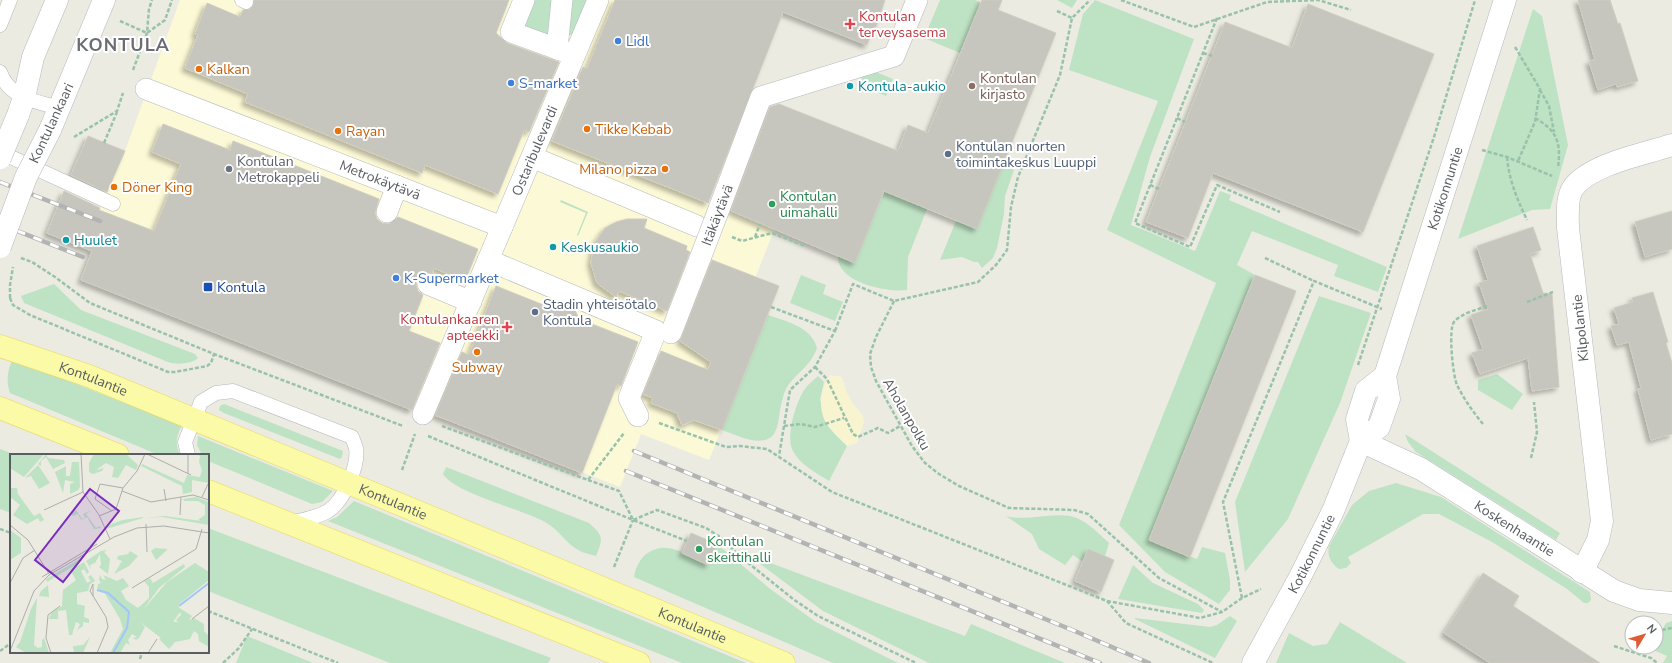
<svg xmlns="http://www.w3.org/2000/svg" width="1672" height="663" font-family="'Nunito Sans',sans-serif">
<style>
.commercial{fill:#fcf9d6}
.green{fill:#bee2c4}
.sand{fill:#f8f4d0}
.building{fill:#c6c5be;stroke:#d0cdc0;filter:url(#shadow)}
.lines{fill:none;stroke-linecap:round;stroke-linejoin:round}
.service-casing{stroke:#b6b8bd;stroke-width:15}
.pedestrian-casing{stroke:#b6b8bd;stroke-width:22}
.minor-casing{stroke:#b6b8bd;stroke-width:23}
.tertiary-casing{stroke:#b6b8bd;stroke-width:23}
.secondary-casing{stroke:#b6b9bf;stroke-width:23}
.primary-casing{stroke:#e9d85c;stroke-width:23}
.path{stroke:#98c2aa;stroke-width:2.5;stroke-dasharray:4 2;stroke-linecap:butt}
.service{stroke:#fff;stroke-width:14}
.pedestrian{stroke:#fff;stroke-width:21}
.minor{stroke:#fff;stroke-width:22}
.tertiary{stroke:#fff;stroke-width:22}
.secondary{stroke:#fff;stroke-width:22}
.primary{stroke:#fafaa7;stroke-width:22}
.rail-casing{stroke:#b2b3b3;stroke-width:4.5}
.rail{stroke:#fff;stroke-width:3;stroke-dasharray:9;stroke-linecap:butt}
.pedestrian-bridge-casing{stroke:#b6b8bd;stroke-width:22;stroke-linecap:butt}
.secondary-bridge-casing{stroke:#b6b9bf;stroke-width:23;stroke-linecap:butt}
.path-bridge{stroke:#98c2aa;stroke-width:2.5;stroke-dasharray:4 2;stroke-linecap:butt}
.pedestrian-bridge{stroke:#fff;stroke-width:21}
.secondary-bridge{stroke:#fff;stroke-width:22}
.health-dot{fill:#e0444e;stroke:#fff;stroke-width:1.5}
.shop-dot{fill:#3f7fe0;stroke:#fff;stroke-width:1.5}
.food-dot{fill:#e8710a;stroke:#fff;stroke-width:1.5}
.culture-dot{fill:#0f9aa8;stroke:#fff;stroke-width:1.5}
.education-dot{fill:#8d6e63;stroke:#fff;stroke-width:1.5}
.service-dot{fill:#5c6f8a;stroke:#fff;stroke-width:1.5}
.worship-dot{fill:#6b7280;stroke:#fff;stroke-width:1.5}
.leisure-dot{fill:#2e9e5b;stroke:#fff;stroke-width:1.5}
.transit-dot{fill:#1a4fb4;stroke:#fff;stroke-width:1.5}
.labels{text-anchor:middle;stroke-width:4;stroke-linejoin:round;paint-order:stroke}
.health-label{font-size:14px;fill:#be3a42;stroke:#fff;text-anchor:start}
.shop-label{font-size:14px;fill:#366cbe;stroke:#fff;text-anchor:start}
.food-label{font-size:14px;fill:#c56008;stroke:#fff;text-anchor:start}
.education-label{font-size:14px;fill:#785e54;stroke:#fff;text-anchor:start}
.culture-label{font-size:14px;fill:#0d838f;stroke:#fff;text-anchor:start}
.street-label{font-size:14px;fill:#595c61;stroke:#fff}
.service-label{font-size:14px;fill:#4e5e75;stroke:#fff;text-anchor:start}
.worship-label{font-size:14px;fill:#5b616d;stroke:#fff;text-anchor:start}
.leisure-label{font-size:14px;fill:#27864d;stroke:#fff;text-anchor:start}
.transit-label{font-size:14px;fill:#164399;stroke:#fff;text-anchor:start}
.district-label{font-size:18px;font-weight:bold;letter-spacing:1px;fill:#6a6d73;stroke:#fff}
.inset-river{fill:none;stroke:#a2c6fa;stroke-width:2}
.inset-road{fill:none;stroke:#adaeaa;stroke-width:1}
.view{fill:#7b2cbf;fill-opacity:0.15;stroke:#7b2cbf;stroke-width:2}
.inset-edge{fill:none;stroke:#595c61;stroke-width:2}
</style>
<defs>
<filter id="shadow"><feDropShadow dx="-3.5" dy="3.5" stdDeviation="2" flood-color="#0004"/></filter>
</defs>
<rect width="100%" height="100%" fill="#ecebe1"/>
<path class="commercial" d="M 180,0 L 788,0 L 708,203 L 774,230 L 756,276 L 779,286 L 709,460 L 641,434 L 620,487 L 447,420 L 423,414 L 412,410 L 425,377 L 409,331 L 99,210 L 125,151 Z"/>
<path class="green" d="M 531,0 L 560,0 L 555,44 L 519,30 Z
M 572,0 L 594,0 L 579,35 L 569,35 Z
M 940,0 L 975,0 L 981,3 L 960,53 L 924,38 Z
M 1057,0 L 1077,0 L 1072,8 Z
M 1095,0 L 1194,39 L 1150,157 L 1131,225 L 1195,251 L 1220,191 L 1231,195 L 1229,200 L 1387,267 L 1378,292 L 1334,276 L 1338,265 L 1252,231 L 1237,265 L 1255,275 L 1149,540 L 1197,559 L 1202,547 L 1225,553 L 1230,580 L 1230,590 L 1219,604 L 1165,572 L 1119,525 L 1216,283 L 1107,230 L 1158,101 L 1069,70 L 1083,14 Z
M 1533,9 L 1542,16 L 1568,145 L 1550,209 L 1532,210 L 1458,239 Z
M 866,68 L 893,79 L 886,96 L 859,85 Z
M 900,146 L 914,152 L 902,198 L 927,209 L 908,257 L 907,290 C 887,293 836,282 838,256 L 855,263 L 900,153 L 898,151 Z
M 1002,165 L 1014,170 L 1005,196 L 1004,214 L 997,248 L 993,258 L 982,268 L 978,262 L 974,262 L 962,257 L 940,260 L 956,221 L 977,228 Z
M 561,200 L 588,212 L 578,236 L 577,235 L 586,213 L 560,202 Z
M 801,275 L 826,285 L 823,294 L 843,302 L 835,321 L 790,303 Z
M 54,284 L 81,310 L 195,354 L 198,358 C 192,364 176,365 168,362 L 24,303 L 21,296 Z
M 1319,296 L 1371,313 L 1340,403 L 1288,519 L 1245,572 L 1235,502 Z
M 768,315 C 787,322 811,326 817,348 C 810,367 797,372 787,387 C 783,394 782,402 780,410 C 779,418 778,427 774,434 C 763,449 736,435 722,430 Z
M 13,359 L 180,425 L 181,427 C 176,437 175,445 180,455 L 159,455 L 10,393 C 6,382 7,370 13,359 Z
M 1497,374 L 1523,394 L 1512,410 L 1478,390 L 1478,380 Z
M 818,376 L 824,382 L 820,400 L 831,429 L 847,446 L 829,481 C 817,473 800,465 793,451 C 785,438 796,401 805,389 C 808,384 814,380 818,376 Z
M 224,404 L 343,451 L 342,457 L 340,459 L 224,413 L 219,410 L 220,406 Z
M 1405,434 L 1560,533 L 1556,540 L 1416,452 L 1408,442 Z
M 198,436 L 333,491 L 322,502 L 312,504 L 208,461 L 208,455 L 202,455 L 197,445 Z
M 0,449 L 16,455 L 11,455 L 11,513 L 0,509 Z
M 446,467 L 589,523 C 604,536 603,539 596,556 C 590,554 583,553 578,550 C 566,543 558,529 545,522 C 522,509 456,494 443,474 Z
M 1396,483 L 1441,497 L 1590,592 L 1591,600 L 1588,603 L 1584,603 L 1567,589 L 1492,542 L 1439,514 L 1423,514 L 1348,557 L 1351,563 L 1346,568 L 1339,569 C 1331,563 1327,557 1329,546 L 1352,505 L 1369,491 Z
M 354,501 L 746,663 L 682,663 L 328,521 L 337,517 Z
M 1006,516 C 1029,522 1056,510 1077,518 C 1089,523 1099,534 1109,543 L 1105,556 L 1083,562 L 1073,555 L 1065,565 L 1039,549 L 1032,534 Z
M 208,528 L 551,658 L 548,663 L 390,663 L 208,591 Z
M 717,544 L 769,588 L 816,622 L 898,663 L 833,663 L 634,577 C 635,569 639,561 645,555 C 666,538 686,555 708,565 Z
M 747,554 L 965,636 L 971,624 L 1065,663 L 929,663 L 823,611 Z
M 1133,565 L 1153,583 L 1198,604 L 1204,610 L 1202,613 L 1118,599 Z
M 1230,616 L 1237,621 L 1215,658 L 1135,619 L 1135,618 L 1210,627 L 1217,625 Z
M 1672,621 L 1672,663 L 1663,663 L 1667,656 L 1651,649 L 1652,647 L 1656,647 L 1656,640 L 1666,623 Z
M 1340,622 L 1407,663 L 1276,663 L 1289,633 L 1313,646 L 1327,644 Z
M 247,636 L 313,663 L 236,663 Z"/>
<path class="sand" d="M 830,375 L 842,377 L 846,391 L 851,401 L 863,416 L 864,422 L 857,443 L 847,446 C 840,439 831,431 826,423 C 818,408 820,388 830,375 Z"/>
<path class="building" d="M 254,0 L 509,0 L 496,33 L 507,43 L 559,62 L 529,132 L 524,130 L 498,194 L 425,165 L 422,173 L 245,102 L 248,94 L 185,68 L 198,35 L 195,34 L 207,3 L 240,17 L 243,10 L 250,9 L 253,6 Z
M 615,0 L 885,0 L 876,27 L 874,27 L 867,45 L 783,12 L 708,203 L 552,141 L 583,67 L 587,69 Z
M 982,0 L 1002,0 L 998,10 L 1056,33 L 977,229 L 884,191 L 855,263 L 731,211 L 770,107 L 779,104 L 898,151 L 908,125 L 928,133 Z
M 1578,0 L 1610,0 L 1618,24 L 1620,23 L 1638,81 L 1617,87 L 1616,84 L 1598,90 L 1589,61 L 1595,60 Z
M 1308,4 L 1434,54 L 1363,232 L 1213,173 L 1188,238 L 1146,222 L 1225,22 L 1292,48 Z
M 163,124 L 230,150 L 233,141 L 379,199 L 375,213 L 377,219 L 382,223 L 389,224 L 398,217 L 478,249 L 465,281 L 434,268 L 432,273 L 421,274 L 417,280 L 416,285 L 418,291 L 423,295 L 409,331 L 440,343 L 412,410 L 81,280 L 92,251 L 47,233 L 64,191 L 100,208 L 99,210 L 154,231 L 181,164 L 152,152 Z
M 88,136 L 125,151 L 107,192 L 71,175 Z
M 1672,211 L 1672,249 L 1645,257 L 1635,222 Z
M 627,219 L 647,219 L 644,228 L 687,246 L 686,250 L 690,252 L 667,311 L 619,291 L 616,297 L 597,283 L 591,263 L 594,244 L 605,228 L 616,222 Z
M 1533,227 L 1541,250 L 1530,254 L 1543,293 L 1552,294 L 1559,387 L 1532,391 L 1528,358 L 1480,374 L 1472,353 L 1483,349 L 1471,315 L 1488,309 L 1479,283 L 1488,280 L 1477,246 Z
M 712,260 L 779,286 L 722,430 L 694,420 L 682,425 L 677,413 L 651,403 L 653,398 L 643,394 L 661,351 L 708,370 L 711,362 L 680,341 Z
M 1255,275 L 1296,291 L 1190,557 L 1149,540 Z
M 496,286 L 556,310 L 565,306 L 575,310 L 579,319 L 638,342 L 621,386 L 617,384 L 582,473 L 435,415 L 462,352 L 469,355 Z
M 1653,292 L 1668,342 L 1666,343 L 1672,363 L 1672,434 L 1651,440 L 1638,389 L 1641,388 L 1629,342 L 1617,345 L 1611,326 L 1619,324 L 1614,308 L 1633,302 L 1632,298 Z
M 691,533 L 717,544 L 708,565 L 682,553 Z
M 1088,549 L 1114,560 L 1101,592 L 1075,581 Z
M 1483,573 L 1519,596 L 1513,606 L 1600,663 L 1490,663 L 1444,633 Z"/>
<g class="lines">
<defs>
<path id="service" d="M 242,0 L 246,2
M 0,25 L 10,0
M 0,72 C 9,98 37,102 60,108
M 0,152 L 113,204
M 188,455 L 185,442 L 201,402 L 216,393 L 233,391 L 352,437 C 353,440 355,445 356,448 C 359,466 343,502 328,511 C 317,518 301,520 289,523"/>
<g id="pedestrian">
<path d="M 524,0 L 511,32 L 574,55"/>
<path d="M 557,49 L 562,0"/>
<path id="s1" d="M 146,89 L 502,227"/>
<path d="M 532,157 L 697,226"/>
<path d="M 719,209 L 761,97 L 894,56 L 917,0"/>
<path d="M 387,212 L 397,186"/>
<path d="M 488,260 L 656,331 L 629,398 L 638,416"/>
<path d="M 428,284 L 471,302"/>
<path d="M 671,333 L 701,256"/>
<path id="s2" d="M 423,414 L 598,0"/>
</g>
<path id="minor" d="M 1582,572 L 1598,540 L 1602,521 L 1568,228 C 1568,217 1566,198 1573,188 C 1590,164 1645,154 1672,145"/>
<g id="tertiary">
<path id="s3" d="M 1361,441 L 1421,469 L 1614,591 L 1639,600 L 1672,603"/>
<path d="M 1361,441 L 1357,419 L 1366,391 L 1385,376"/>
<path id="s4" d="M 1253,663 L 1300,577 L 1333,511 L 1361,441 L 1379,427 L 1389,399 L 1385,376 L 1505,0"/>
</g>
<path id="secondary" d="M 18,115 L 24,98 L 33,57 L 57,0
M 50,130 L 104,0"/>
<g id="primary">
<path id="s5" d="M 0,346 L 89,376 L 784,663"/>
<path d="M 0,408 L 118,455"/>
<path d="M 208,491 L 639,663"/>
</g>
</defs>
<use href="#service" class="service-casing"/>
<use href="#pedestrian" class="pedestrian-casing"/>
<use href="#minor" class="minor-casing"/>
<use href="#tertiary" class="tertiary-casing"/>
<use href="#secondary" class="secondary-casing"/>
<use href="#primary" class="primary-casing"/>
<path class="path" d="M 1121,0 L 1194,27 L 1267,2 L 1318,0 L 1351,10
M 1057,11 L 1072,18
M 1217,18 L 1135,223 L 1190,247 L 1217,185 L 1280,212
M 120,21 L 147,33 L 165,20 L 172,0
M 1515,47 L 1540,89 L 1535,122 L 1518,161
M 1203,53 L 1212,56
M 133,70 L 147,33 L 149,9 L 152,0
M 1540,90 L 1549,106 L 1554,132
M 1177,118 L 1185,122
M 1535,118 C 1558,131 1561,143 1558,168
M 74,137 L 117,111 L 123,93
M 104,143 L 117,112
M 1482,150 L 1507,157 L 1552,176
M 1507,157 C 1509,180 1517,199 1527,220
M 1150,185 L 1159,189
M 732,237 L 742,241 L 772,233 L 805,246
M 755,237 L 760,224
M 21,258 L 32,262 L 55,277 L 90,303 L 214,354 L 403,426
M 1265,258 L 1314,281
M 10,298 L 13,305 L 30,315 L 168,372 L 175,372 L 207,366 L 211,363 L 214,354
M 894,301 L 876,337 L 870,354 L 871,367 L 876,381 L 912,446 L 925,463 L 939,474 L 959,486 L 1009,508 L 1074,510 L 1088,514 L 1159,578 L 1222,612
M 1527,302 L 1553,292
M 771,307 L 835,331 L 815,367 L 790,390 L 779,456
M 835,331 L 853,284 L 894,301 L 978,282 L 996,265 L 1007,250 L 1011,207 L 1018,177 L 1060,75 L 1072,18 L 1090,0
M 1358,365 L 1434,137 L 1475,0
M 815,367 L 827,379 L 853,434 L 858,437 L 878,428 L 888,433 L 900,426
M 659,423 L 726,447 L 740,446 L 767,449 L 832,492 L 1107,601 L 1126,623 L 1213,663
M 1483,424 C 1473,412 1464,399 1457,385 C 1453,376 1448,330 1454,322 C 1461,313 1477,310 1487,306
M 442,426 L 588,480 L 624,433
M 784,426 L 801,424 L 815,427 L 844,418
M 428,436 L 633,520 L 657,510 L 706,528 L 720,537 L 742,558 L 793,599 L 818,616 L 916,663
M 1531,458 L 1537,432 L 1534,402
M 402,470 L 415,434
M 588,480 L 619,491 L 633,520 L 687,541
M 0,529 L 11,533
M 614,567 L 633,520
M 1242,598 L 1223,502 L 1314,281 L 1382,309
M 1107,601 L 1200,618 L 1222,612 L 1242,598 L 1261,589
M 208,611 L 338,663
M 1656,629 L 1662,630 L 1672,628
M 1614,646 L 1651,658 L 1657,663
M 0,651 L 11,643
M 140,659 L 142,652
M 223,663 L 239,648 L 252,629"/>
<use href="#service" class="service"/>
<use href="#pedestrian" class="pedestrian"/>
<use href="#minor" class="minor"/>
<use href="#tertiary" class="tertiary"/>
<use href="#secondary" class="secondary"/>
<use href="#primary" class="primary"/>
<defs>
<path id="rail" d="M 0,182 L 100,221
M 0,224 L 83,257
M 634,451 L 1077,632 L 1149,663
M 626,471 L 1100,663"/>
</defs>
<use href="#rail" class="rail-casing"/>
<use href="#rail" class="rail"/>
<defs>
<path id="pedestrian-bridge" d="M 701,256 L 719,209"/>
<path id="secondary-bridge" d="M 0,158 L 18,115
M 0,247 L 26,177 L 50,130"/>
</defs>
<use href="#pedestrian-bridge" class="pedestrian-bridge-casing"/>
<use href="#secondary-bridge" class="secondary-bridge-casing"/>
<path class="path-bridge" d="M 10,298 L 10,285 L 13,267"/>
<use href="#pedestrian-bridge" class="pedestrian-bridge"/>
<use href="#secondary-bridge" class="secondary-bridge"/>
</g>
<g class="health-dot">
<path d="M848 18h4v4h4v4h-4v4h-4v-4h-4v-4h4z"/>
<path d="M505 321h4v4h4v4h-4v4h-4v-4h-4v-4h4z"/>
</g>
<g class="shop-dot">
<circle cx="618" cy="41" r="4"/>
<circle cx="511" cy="83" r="4"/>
<circle cx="396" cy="278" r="4"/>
</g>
<g class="food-dot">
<circle cx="199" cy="69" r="4"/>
<circle cx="587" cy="129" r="4"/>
<circle cx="338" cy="131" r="4"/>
<circle cx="665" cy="169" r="4"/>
<circle cx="114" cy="187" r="4"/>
<circle cx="477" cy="352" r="4"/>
</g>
<g class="culture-dot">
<circle cx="850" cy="86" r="4"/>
<circle cx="66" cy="240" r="4"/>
<circle cx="553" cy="247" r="4"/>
</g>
<circle class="education-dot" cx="972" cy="86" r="4"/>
<g class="service-dot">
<circle cx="948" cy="154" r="4"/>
<circle cx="535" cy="312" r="4"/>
</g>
<circle class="worship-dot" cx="229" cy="169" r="4"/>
<g class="leisure-dot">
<circle cx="772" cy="204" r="4"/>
<circle cx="699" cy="549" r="4"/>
</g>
<rect class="transit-dot" x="203" y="282" width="10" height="10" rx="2"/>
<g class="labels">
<g class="health-label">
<text x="859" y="21">Kontulan<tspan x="859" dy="16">terveysasema</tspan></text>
<text x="499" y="324" text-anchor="end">Kontulankaaren<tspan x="499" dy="16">apteekki</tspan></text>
</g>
<g class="shop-label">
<text x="626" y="46">Lidl</text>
<text x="519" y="88">S-market</text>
<text x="404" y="283">K-Supermarket</text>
</g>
<g class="food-label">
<text x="207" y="74">Kalkan</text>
<text x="595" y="134">Tikke Kebab</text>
<text x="346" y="136">Rayan</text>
<text x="657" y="174" text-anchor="end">Milano pizza</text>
<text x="122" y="192">Döner King</text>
<text x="477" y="372" text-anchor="middle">Subway</text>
</g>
<g class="education-label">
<text x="980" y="83">Kontulan<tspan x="980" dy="16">kirjasto</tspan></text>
</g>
<g class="culture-label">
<text x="858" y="91">Kontula-aukio</text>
<text x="74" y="245">Huulet</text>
<text x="561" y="252">Keskusaukio</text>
</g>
<g class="street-label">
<text transform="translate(51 123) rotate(-65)" y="5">Kontulankaari</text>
<text dy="5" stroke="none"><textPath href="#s2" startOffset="286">Ostaribulevardi</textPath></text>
<text dy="5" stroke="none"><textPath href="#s1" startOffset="251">Metrokäytävä</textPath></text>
<text dy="5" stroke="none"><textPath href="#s4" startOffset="520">Kotikonnuntie</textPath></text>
<text transform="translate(717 215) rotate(-69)" y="5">Itäkäytävä</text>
<text transform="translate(1580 328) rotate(-96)" y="5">Kilpolantie</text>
<text dy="5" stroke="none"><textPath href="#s5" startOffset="99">Kontulantie</textPath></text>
<text transform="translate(907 414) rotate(60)" y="5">Aholanpolku</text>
<text dy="5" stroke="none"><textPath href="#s5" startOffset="423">Kontulantie</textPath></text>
<text dy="5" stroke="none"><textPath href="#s3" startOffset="177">Koskenhaantie</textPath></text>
<text dy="5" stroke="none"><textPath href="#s4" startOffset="124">Kotikonnuntie</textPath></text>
<text dy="5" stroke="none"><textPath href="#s5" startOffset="747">Kontulantie</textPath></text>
</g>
<g class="service-label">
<text x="956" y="151">Kontulan nuorten<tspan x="956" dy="16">toimintakeskus Luuppi</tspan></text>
<text x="543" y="309">Stadin yhteisötalo<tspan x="543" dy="16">Kontula</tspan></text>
</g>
<g class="worship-label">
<text x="237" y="166">Kontulan<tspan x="237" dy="16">Metrokappeli</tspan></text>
</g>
<g class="leisure-label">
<text x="780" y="201">Kontulan<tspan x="780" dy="16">uimahalli</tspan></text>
<text x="707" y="546">Kontulan<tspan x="707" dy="16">skeittihalli</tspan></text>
</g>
<g class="transit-label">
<text x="217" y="292">Kontula</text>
</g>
<g class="district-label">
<text x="123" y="51">KONTULA</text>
</g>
</g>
<g transform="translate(10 454)">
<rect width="199" height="199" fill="#ecebe1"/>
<path d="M 0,0 L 34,0 L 14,23 L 0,14 ZM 36,0 L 38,4 L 54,6 L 55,9 L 43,15 L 36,3 L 31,7 L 31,12 L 28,10 ZM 84,0 L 116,0 L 128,11 L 126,16 L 116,11 L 108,24 L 102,23 L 104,13 L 96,9 L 86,16 L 94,14 L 92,17 L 83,20 L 79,18 L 79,9 ZM 187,0 L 199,0 L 199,29 L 182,26 L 182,38 L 173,40 L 172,32 L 131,12 L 132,10 L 174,29 L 177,21 L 190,23 L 192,16 L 189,8 L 190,2 ZM 62,8 L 69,8 L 70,33 L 68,36 L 60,40 L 60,30 L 65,28 L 55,26 L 53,39 L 45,18 L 56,12 L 56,22 L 60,22 ZM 28,11 L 40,29 L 29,35 L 21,22 L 15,24 ZM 0,34 L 7,34 L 8,40 L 24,62 L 30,59 L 34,66 L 30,68 L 28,64 L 17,70 L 3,61 L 10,51 L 0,43 ZM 186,43 L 199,48 L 199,71 L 152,63 L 135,64 L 155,62 L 191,67 L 188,66 L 195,61 L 195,51 L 188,47 L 174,47 L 173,45 ZM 66,56 L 72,65 L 75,63 L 73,60 L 82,56 L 76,60 L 86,74 L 89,72 L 91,74 L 84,75 L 77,63 L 71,66 L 68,60 L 63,62 L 61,59 ZM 133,63 L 133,64 L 96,75 L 101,70 L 113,66 ZM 0,76 L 11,84 L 11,99 L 0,106 ZM 145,94 L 157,95 L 157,96 L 146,106 L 141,97 ZM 97,96 L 94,98 L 100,105 L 98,120 L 89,113 L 91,111 L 90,100 L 85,109 L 80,111 L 81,115 L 76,107 L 91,97 ZM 120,97 L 128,102 L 119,112 L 104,120 L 112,107 L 107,105 L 108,102 L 118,100 ZM 71,104 L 72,107 L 37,128 L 36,125 ZM 74,108 L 79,118 L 77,120 L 74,115 L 71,117 L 77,129 L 81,127 L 78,123 L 81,121 L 85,127 L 80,130 L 78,137 L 67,139 L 67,150 L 75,152 L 74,163 L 79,165 L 79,169 L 73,168 L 73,172 L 67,176 L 70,170 L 66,168 L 62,181 L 59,181 L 56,156 L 48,157 L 48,165 L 39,165 L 42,158 L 52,152 L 53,136 L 66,126 L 60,116 L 67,112 L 69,115 L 67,112 ZM 185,109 L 199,118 L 199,126 L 168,151 L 170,158 L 163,168 L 168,168 L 166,166 L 171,161 L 168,153 L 182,162 L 179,166 L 184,164 L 194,170 L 194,177 L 199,182 L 199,193 L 189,187 L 188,180 L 184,177 L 180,185 L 165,188 L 159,195 L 149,185 L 151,184 L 130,168 L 135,173 L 129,184 L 126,186 L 123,184 L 127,183 L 122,180 L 118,186 L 120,191 L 116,189 L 110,199 L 100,199 L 113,175 L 110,165 L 94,138 L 87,137 L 88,130 L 91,129 L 89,126 L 90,121 L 92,125 L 96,126 L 93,121 L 107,127 L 113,124 L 119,132 L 111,137 L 116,146 L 128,154 L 139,144 L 139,133 L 134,127 L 140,124 L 143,129 L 174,110 L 175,113 L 149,134 L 132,157 L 157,128 ZM 38,131 L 39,143 L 29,142 L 31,137 ZM 27,144 L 24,191 L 28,194 L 32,193 L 32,186 L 34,184 L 39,199 L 16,199 L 6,193 L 10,188 L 21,155 ZM 80,183 L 73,199 L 64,199 L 63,192 L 73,191 Z" fill="#bee2c4"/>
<path class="inset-river" d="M 87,136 L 98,139 L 119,158 L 117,174 L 103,199M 169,152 L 199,129"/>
<path class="inset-road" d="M 71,0 L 73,38 L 89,61 L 100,85M 137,0 L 181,21M 178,0 L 178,20M 154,35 L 156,47M 112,37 L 141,48 L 183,41 L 199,46M 192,43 L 198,30M 34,56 L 73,38M 102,57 L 85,45 L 90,30 L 113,34M 170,61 L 171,43M 89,62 L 106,55 L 113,34 L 127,17 L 135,0M 136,70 L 137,98M 0,71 L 18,86 L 39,120M 32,123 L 87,90M 0,129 L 13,104 L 25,96M 122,134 L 186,95 L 192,75M 83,142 L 83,130 L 80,137 L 96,163 L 98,173 L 87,199M 182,165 L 199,152M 0,197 L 24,137 L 39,121 L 104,83 L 127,74 L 154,72 L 199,79M 41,199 L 36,184 L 38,161 L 50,152M 138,199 L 147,185"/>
<path class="view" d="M 80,35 L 109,57 L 53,128 L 25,106 Z"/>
<rect width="199" height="199" class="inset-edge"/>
</g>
<g transform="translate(1644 635) rotate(52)"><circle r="19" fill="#ffffff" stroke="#bdbec0"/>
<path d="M0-3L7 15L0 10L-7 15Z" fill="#df5b33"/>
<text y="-6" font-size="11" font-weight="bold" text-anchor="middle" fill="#595c61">N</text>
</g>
</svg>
